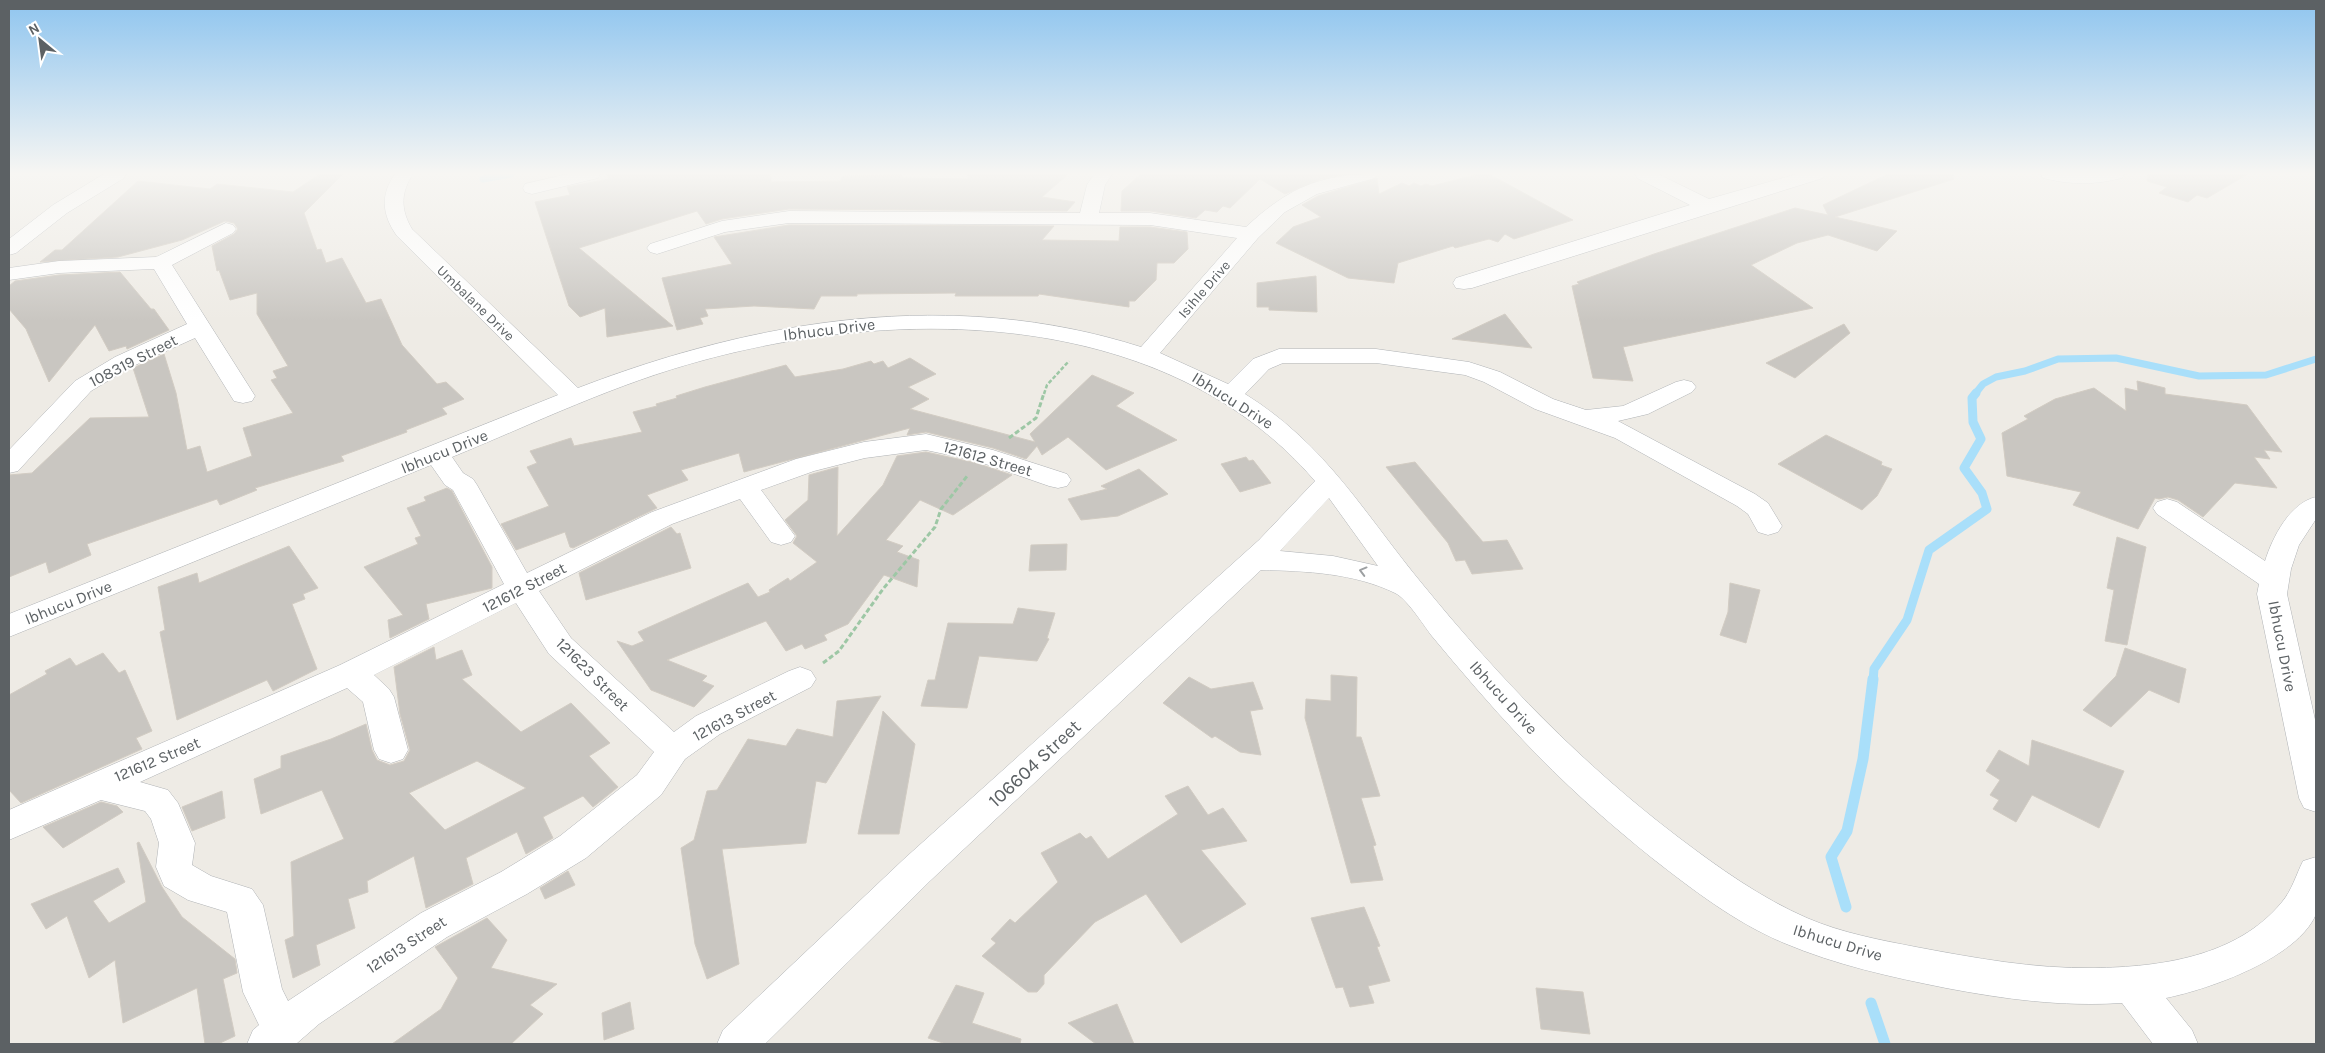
<svg xmlns="http://www.w3.org/2000/svg" width="2325" height="1053" font-family="Karla,sans-serif">
<style>
.lines{fill:none;stroke-linecap:round;stroke-linejoin:round}
.stream-far2{stroke:#a9dffa;stroke-width:7}
.stream-far1{stroke:#a9dffa;stroke-width:9}
.stream{stroke:#a9dffa;stroke-width:11}
.building{fill:#c9c6c1;stroke:#d2ccc3;fill-rule:evenodd}
.minor-casing{stroke:#b0b3b6;stroke-width:1}
.path-far1{stroke:#9dc7a5;stroke-width:2.5;stroke-dasharray:4 2;stroke-linecap:butt}
.path{stroke:#9dc7a5;stroke-width:3;stroke-dasharray:5 2.5;stroke-linecap:butt}
.minor{fill:#fff;fill-rule:evenodd}
.oneway{stroke:#9da0a2}
.labels{text-anchor:middle;stroke-width:4;stroke-linejoin:round;paint-order:stroke}
.far-street-label{font-size:14px;fill:#5c6164;stroke:#fff}
.street-label{font-size:16px;fill:#5c6164;stroke:#fff}
.near-street-label{font-size:19px;fill:#5c6164;stroke:#fff}
</style>
<rect width="100%" height="100%" fill="#eeebe5"/>
<g class="lines">
<path class="stream-far2" d="M 483,179 L 511,174
M 1975,394 L 1983,384 L 1996,377 L 2025,371 L 2058,359 L 2116,358 L 2199,376 L 2266,375 L 2316,359"/>
<path class="stream-far1" d="M 1873,681 L 1874,669 L 1907,620 L 1929,550 L 1987,509 L 1982,493 L 1964,468 L 1981,439 L 1973,422 L 1972,398 L 1976,393"/>
<path class="stream" d="M 1846,907 L 1831,857 L 1847,831 L 1863,759 L 1873,679
M 1871,1003 L 1885,1044"/>
</g>
<path class="building" d="M 320,174 L 343,174 L 304,213 L 317,250 L 321,249 L 326,263 L 342,258 L 366,303 L 381,299 L 402,345 L 437,384 L 446,382 L 464,399 L 442,408 L 447,414 L 406,430 L 407,432 L 341,456 L 344,461 L 255,488 L 257,490 L 220,505 L 217,499 L 87,544 L 91,555 L 49,573 L 46,562 L 9,577 L 9,475 L 32,473 L 90,418 L 149,417 L 133,368 L 164,354 L 176,393 L 187,450 L 200,446 L 207,472 L 252,456 L 243,428 L 293,413 L 271,380 L 277,378 L 273,371 L 288,366 L 257,314 L 257,293 L 230,300 L 219,270 L 217,271 L 212,246 L 234,234 L 238,229 L 234,223 L 225,221 L 182,240 L 118,257 L 40,262 L 55,250 L 62,250 L 138,181 L 210,189 L 217,184 L 293,192 Z
M 606,174 L 771,174 L 771,182 L 840,181 L 843,176 L 902,175 L 902,178 L 969,179 L 967,174 L 1068,174 L 1042,197 L 1075,202 L 1067,211 L 789,209 L 722,219 L 706,224 L 697,211 L 579,248 L 673,326 L 607,337 L 605,308 L 580,317 L 569,306 L 535,202 L 570,195 L 567,187 L 609,179 Z
M 1141,174 L 1348,174 L 1321,179 L 1285,194 L 1260,179 L 1230,208 L 1223,206 L 1217,212 L 1205,210 L 1196,218 L 1150,211 L 1121,211 L 1122,191 Z
M 1479,174 L 1489,174 L 1573,220 L 1514,239 L 1505,234 L 1498,242 L 1489,239 L 1455,248 L 1453,246 L 1398,263 L 1394,283 L 1348,278 L 1276,243 L 1293,227 L 1321,217 L 1302,205 L 1318,196 L 1377,178 L 1379,194 L 1402,183 L 1409,186 L 1414,183 L 1421,186 L 1426,184 L 1432,186 Z
M 1888,174 L 1953,174 L 1954,179 L 1835,217 L 1897,231 L 1877,251 L 1828,235 L 1797,243 L 1751,265 L 1813,308 L 1623,347 L 1633,381 L 1593,378 L 1572,286 L 1579,284 L 1577,282 L 1654,254 L 1795,208 L 1828,215 L 1823,205 Z
M 2148,174 L 2248,174 L 2207,198 L 2197,195 L 2188,202 L 2159,193 L 2167,187 L 2147,181 Z
M 789,225 L 1054,226 L 1042,240 L 1119,241 L 1120,227 L 1150,227 L 1187,232 L 1188,249 L 1174,263 L 1157,263 L 1156,280 L 1135,301 L 1129,301 L 1129,307 L 1039,294 L 1038,296 L 955,296 L 956,293 L 857,294 L 857,296 L 821,296 L 814,309 L 754,306 L 705,309 L 708,316 L 700,318 L 703,324 L 677,330 L 662,278 L 732,264 L 714,237 Z
M 120,272 L 151,309 L 154,309 L 169,330 L 127,349 L 126,346 L 109,351 L 95,325 L 49,382 L 26,329 L 9,309 L 9,286 L 15,281 L 59,275 Z
M 1316,276 L 1317,312 L 1269,310 L 1269,307 L 1257,307 L 1257,283 Z
M 1505,314 L 1532,348 L 1452,339 Z
M 1844,324 L 1850,333 L 1795,378 L 1766,363 Z
M 910,358 L 936,374 L 908,387 L 929,399 L 910,409 L 1035,442 L 1030,434 L 1092,375 L 1134,393 L 1116,406 L 1177,440 L 1106,470 L 1068,437 L 1042,455 L 1037,446 L 1026,459 L 993,448 L 926,432 L 907,435 L 910,428 L 744,472 L 739,453 L 681,470 L 688,480 L 647,495 L 657,508 L 573,548 L 570,547 L 565,532 L 516,550 L 501,524 L 549,506 L 527,467 L 537,463 L 530,451 L 571,438 L 574,446 L 642,432 L 633,412 L 657,406 L 656,404 L 677,398 L 676,396 L 705,387 L 786,365 L 795,377 L 843,369 L 871,361 L 874,364 L 883,361 L 888,368 Z
M 2137,381 L 2165,388 L 2165,394 L 2247,405 L 2282,452 L 2264,450 L 2270,459 L 2254,457 L 2277,488 L 2235,483 L 2203,517 L 2178,500 L 2168,497 L 2159,499 L 2155,498 L 2138,529 L 2073,505 L 2081,492 L 2007,476 L 2002,433 L 2028,419 L 2024,416 L 2055,399 L 2094,388 L 2126,411 L 2125,388 L 2138,391 Z
M 1826,435 L 1882,462 L 1881,465 L 1892,469 L 1877,496 L 1862,510 L 1778,464 Z
M 926,452 L 976,463 L 1012,475 L 953,515 L 920,500 L 886,540 L 903,546 L 897,552 L 919,560 L 917,587 L 884,575 L 848,624 L 824,635 L 827,640 L 805,649 L 802,644 L 786,651 L 766,621 L 667,660 L 707,676 L 702,681 L 714,686 L 694,707 L 651,690 L 617,641 L 632,646 L 644,641 L 638,632 L 748,583 L 758,597 L 770,592 L 769,590 L 788,578 L 790,581 L 817,562 L 793,543 L 797,536 L 785,520 L 808,500 L 809,475 L 838,467 L 837,536 L 883,485 L 897,456 Z
M 1246,457 L 1249,461 L 1253,460 L 1271,483 L 1240,492 L 1221,464 Z
M 1415,462 L 1483,542 L 1507,540 L 1523,569 L 1472,574 L 1465,560 L 1456,561 L 1448,543 L 1386,467 Z
M 1139,469 L 1168,494 L 1118,516 L 1081,520 L 1068,499 L 1107,489 L 1101,486 Z
M 447,488 L 452,491 L 492,567 L 492,588 L 426,604 L 429,619 L 390,638 L 388,620 L 403,615 L 364,567 L 418,544 L 415,538 L 421,536 L 407,508 L 426,501 L 424,497 Z
M 671,527 L 677,534 L 680,533 L 691,568 L 586,600 L 579,573 Z
M 2117,537 L 2146,547 L 2127,645 L 2105,641 L 2114,590 L 2107,588 Z
M 1067,544 L 1066,570 L 1029,571 L 1031,545 Z
M 289,546 L 318,588 L 303,594 L 305,599 L 292,604 L 317,669 L 273,691 L 267,680 L 177,720 L 160,632 L 165,630 L 158,587 L 197,573 L 199,583 Z
M 1730,583 L 1760,590 L 1746,643 L 1720,635 L 1728,612 Z
M 1018,608 L 1055,613 L 1047,638 L 1049,639 L 1037,661 L 979,656 L 967,708 L 921,706 L 928,680 L 935,680 L 948,623 L 1013,624 Z
M 434,647 L 436,660 L 462,650 L 472,675 L 462,679 L 521,732 L 571,703 L 610,743 L 589,756 L 618,787 L 593,807 L 583,796 L 543,817 L 553,838 L 526,854 L 517,832 L 466,858 L 473,884 L 426,908 L 414,856 L 367,881 L 368,892 L 348,899 L 355,928 L 316,945 L 320,965 L 293,978 L 285,940 L 294,936 L 291,862 L 344,839 L 322,790 L 261,814 L 254,779 L 281,768 L 281,756 L 331,739 L 366,724 L 372,750 L 377,760 L 390,765 L 404,761 L 410,750 L 400,714 L 394,667 ZM 477,761 L 526,788 L 445,830 L 409,793 Z
M 2125,648 L 2186,669 L 2179,703 L 2149,690 L 2111,727 L 2083,710 L 2116,676 Z
M 103,653 L 119,673 L 125,670 L 152,731 L 136,738 L 142,749 L 21,803 L 9,790 L 9,695 L 47,674 L 45,671 L 70,658 L 76,666 Z
M 1331,675 L 1357,677 L 1356,737 L 1361,737 L 1380,796 L 1361,798 L 1376,845 L 1373,846 L 1383,880 L 1351,883 L 1305,718 L 1306,699 L 1331,701 Z
M 1189,677 L 1211,689 L 1253,682 L 1263,709 L 1250,711 L 1261,755 L 1240,752 L 1215,736 L 1212,738 L 1163,703 Z
M 881,696 L 826,783 L 816,781 L 806,843 L 722,849 L 739,964 L 707,979 L 695,944 L 681,848 L 694,840 L 707,791 L 717,790 L 748,739 L 786,746 L 797,729 L 833,737 L 837,701 Z
M 883,711 L 915,744 L 899,834 L 858,834 Z
M 2032,740 L 2124,771 L 2099,828 L 2032,795 L 2016,822 L 1993,809 L 1999,800 L 1990,795 L 2000,780 L 1986,771 L 1999,750 L 2029,766 Z
M 1188,786 L 1208,815 L 1223,808 L 1247,841 L 1201,850 L 1246,904 L 1181,943 L 1146,894 L 1095,922 L 1044,975 L 1044,984 L 1037,992 L 1028,992 L 982,956 L 996,943 L 991,939 L 1010,919 L 1015,923 L 1058,882 L 1041,853 L 1080,833 L 1086,839 L 1091,836 L 1108,859 L 1178,814 L 1165,796 Z
M 222,791 L 225,818 L 192,831 L 182,807 Z
M 101,802 L 117,806 L 123,812 L 63,848 L 43,827 Z
M 139,842 L 162,887 L 182,917 L 235,959 L 237,973 L 223,979 L 235,1036 L 218,1044 L 205,1044 L 197,988 L 123,1023 L 115,960 L 89,978 L 67,916 L 46,929 L 31,904 L 118,868 L 125,882 L 93,901 L 109,923 L 146,902 L 137,843 Z
M 568,871 L 575,885 L 545,899 L 540,888 Z
M 1364,907 L 1380,946 L 1377,947 L 1390,981 L 1368,986 L 1374,1003 L 1350,1007 L 1343,987 L 1336,988 L 1311,918 Z
M 487,918 L 507,940 L 491,968 L 557,984 L 530,1005 L 543,1014 L 511,1044 L 392,1044 L 441,1009 L 458,978 L 435,947 Z
M 956,985 L 984,993 L 972,1023 L 1021,1039 L 1020,1044 L 946,1044 L 928,1038 Z
M 1536,988 L 1583,992 L 1590,1034 L 1541,1029 Z
M 630,1002 L 634,1029 L 604,1040 L 602,1013 Z
M 1117,1004 L 1134,1044 L 1096,1044 L 1068,1023 Z"/>
<g class="lines">
<defs>
<path id="minor" d="M 104,174 L 126,174 L 124,178 L 67,213 L 16,253 L 9,255 L 9,239 L 53,205 Z
M 395,174 L 413,174 C 401,192 400,209 412,229 L 578,388 C 757,319 953,287 1141,347 L 1237,238 L 1150,225 L 789,223 L 725,232 L 657,254 L 650,252 L 647,248 L 650,244 L 722,221 L 789,211 L 1080,213 L 1087,185 L 1094,174 L 1112,174 L 1105,185 L 1099,213 L 1150,213 L 1246,227 C 1288,188 1320,174 1377,174 L 1375,178 L 1317,194 L 1285,212 L 1258,238 L 1160,353 L 1228,384 L 1253,359 L 1279,349 L 1376,349 L 1469,362 L 1500,372 L 1553,399 L 1586,410 L 1623,406 L 1676,382 L 1684,380 L 1692,382 L 1696,387 L 1692,392 L 1648,414 L 1618,421 L 1755,494 L 1768,503 L 1782,526 L 1778,532 L 1768,535 L 1758,532 L 1748,514 L 1737,506 L 1615,438 L 1535,409 L 1484,382 L 1465,375 L 1376,363 L 1283,363 L 1269,369 L 1245,394 C 1327,445 1365,515 1424,586 C 1500,679 1583,765 1678,837 C 1719,868 1761,898 1807,918 C 1842,933 1880,940 1916,947 C 1975,958 2034,969 2094,968 C 2160,967 2237,957 2282,902 C 2292,890 2296,875 2303,861 L 2316,857 C 2317,867 2319,906 2316,914 C 2298,958 2210,989 2166,998 L 2192,1030 L 2198,1044 L 2153,1044 L 2122,1003 C 2063,1007 2004,999 1946,988 C 1891,977 1836,965 1784,943 C 1736,923 1693,890 1652,858 C 1606,821 1562,782 1521,738 C 1490,705 1460,670 1431,635 C 1423,624 1406,598 1395,593 C 1354,573 1306,571 1261,570 L 930,881 L 765,1044 L 717,1044 L 723,1030 L 904,859 L 1259,540 L 1315,481 C 1168,310 907,305 704,360 C 617,383 535,423 452,457 L 463,473 L 473,479 L 477,485 L 527,573 L 652,512 L 796,459 L 864,442 L 926,434 L 993,450 L 1067,474 L 1071,480 L 1067,486 L 1058,488 L 1049,486 L 977,461 L 926,450 L 865,458 L 814,471 L 761,490 L 795,536 L 791,542 L 781,545 L 771,542 L 740,499 L 672,524 L 539,591 L 571,638 L 674,732 L 696,716 L 789,671 L 800,667 L 811,671 L 816,679 L 811,687 L 720,734 L 685,759 L 661,795 L 586,858 L 527,894 L 447,937 L 319,1024 L 296,1044 L 247,1044 L 253,1030 L 259,1025 L 243,992 L 227,912 L 188,900 L 164,886 L 156,867 L 159,843 L 151,819 L 145,811 L 101,800 L 9,840 L 9,810 L 340,665 L 504,584 L 453,490 L 445,485 L 431,465 L 9,637 L 9,614 L 558,395 L 397,236 C 382,215 380,195 395,174 ZM 1329,498 L 1378,566 L 1333,556 L 1280,551 ZM 516,603 L 549,654 L 654,752 L 637,775 L 560,836 L 501,872 L 421,913 L 288,1001 L 282,989 L 263,905 L 252,889 L 211,876 L 192,865 L 195,843 L 178,803 L 168,790 L 140,782 L 347,688 L 363,702 L 374,750 L 379,759 L 391,763 L 403,759 L 408,750 L 394,697 L 389,689 L 374,675 Z
M 568,174 L 600,174 L 598,178 L 532,194 L 525,192 L 523,188 L 525,184 Z
M 1635,174 L 1658,174 L 1709,199 L 1797,174 L 1825,174 L 1823,178 L 1472,288 L 1464,289 L 1456,288 L 1453,283 L 1456,278 L 1690,205 L 1637,178 Z
M 2041,174 L 2124,174 L 2122,178 C 2095,185 2070,185 2043,178 Z
M 226,223 L 233,225 L 236,229 L 233,233 L 172,265 L 255,396 L 252,401 L 243,403 L 234,401 L 195,338 L 131,367 L 91,391 L 18,471 L 9,473 L 9,450 L 75,381 L 115,357 L 187,324 L 154,269 L 59,273 L 9,280 L 9,268 L 59,261 L 156,257 Z
M 2316,497 L 2316,519 L 2299,545 L 2291,569 L 2287,594 L 2316,724 L 2316,812 L 2304,808 L 2299,798 L 2257,594 L 2259,584 L 2157,514 L 2153,508 L 2157,502 L 2167,499 L 2177,502 L 2265,561 C 2273,536 2290,503 2316,497 Z"/>
</defs>
<use href="#minor" class="minor-casing"/>
<path class="path-far1" d="M 1044,394 L 1047,385 L 1069,361"/>
<path class="path" d="M 1009,438 L 1036,418 L 1044,393
M 823,663 L 839,651 L 883,589 L 935,527 L 941,509 L 968,475"/>
<use href="#minor" class="minor"/>
</g>
<defs><path id="oneway-chevron" d="M-2-3.5L2.5 0L-2 3.5" fill="none" stroke-width="1.6" stroke-linecap="round" stroke-linejoin="round" transform="scale(1.25)"/></defs>
<use class="oneway" href="#oneway-chevron" transform="translate(1363 571) rotate(-165)"/>
<linearGradient id="sky" x2="0" y2="1"><stop stop-color="#8fc5ef"/><stop offset="0.54" stop-color="#f7f6f3"/><stop offset="1" stop-color="#f7f6f3" stop-opacity="0"/></linearGradient>
<rect width="2325" height="321" fill="url(#sky)"/>
<g class="labels">
<g class="far-street-label">
<text transform="translate(1204 289) rotate(-49)" y="5">Isihle Drive</text>
<text transform="translate(476 303) rotate(44)" y="5">Umbalane Drive</text>
</g>
<g class="street-label">
<text transform="translate(829 329) rotate(-7)" y="6">Ibhucu Drive</text>
<text transform="translate(133 360) rotate(-27)" y="6">108319 Street</text>
<text transform="translate(1233 400) rotate(32)" y="6">Ibhucu Drive</text>
<text transform="translate(444 451) rotate(-22)" y="6">Ibhucu Drive</text>
<text transform="translate(988 458) rotate(16)" y="6">121612 Street</text>
<text transform="translate(524 587) rotate(-27)" y="6">121612 Street</text>
<text transform="translate(68 602) rotate(-22)" y="6">Ibhucu Drive</text>
<text transform="translate(2283 646) rotate(79)" y="6">Ibhucu Drive</text>
<text transform="translate(593 674) rotate(45)" y="6">121623 Street</text>
<text transform="translate(1504 697) rotate(48)" y="6">Ibhucu Drive</text>
<text transform="translate(734 715) rotate(-28)" y="6">121613 Street</text>
<text transform="translate(157 759) rotate(-23)" y="6">121612 Street</text>
<text transform="translate(1838 942) rotate(17)" y="6">Ibhucu Drive</text>
<text transform="translate(406 944) rotate(-33)" y="6">121613 Street</text>
</g>
<g class="near-street-label">
<text transform="translate(1034 763) rotate(-43)" y="7">106604 Street</text>
</g>
</g>
<rect width="2325" height="1053" fill="none" stroke="#5c6164" stroke-width="20"/>
<g transform="translate(40 40) rotate(331)" stroke="#ffffff" stroke-width="4" paint-order="stroke">
<path d="M0-4L9 19L0 12L-9 19Z" fill="#5c6164"/>
<text y="-8" font-size="14" font-weight="bold" text-anchor="middle" fill="#5c6164">N</text>
</g>
</svg>
